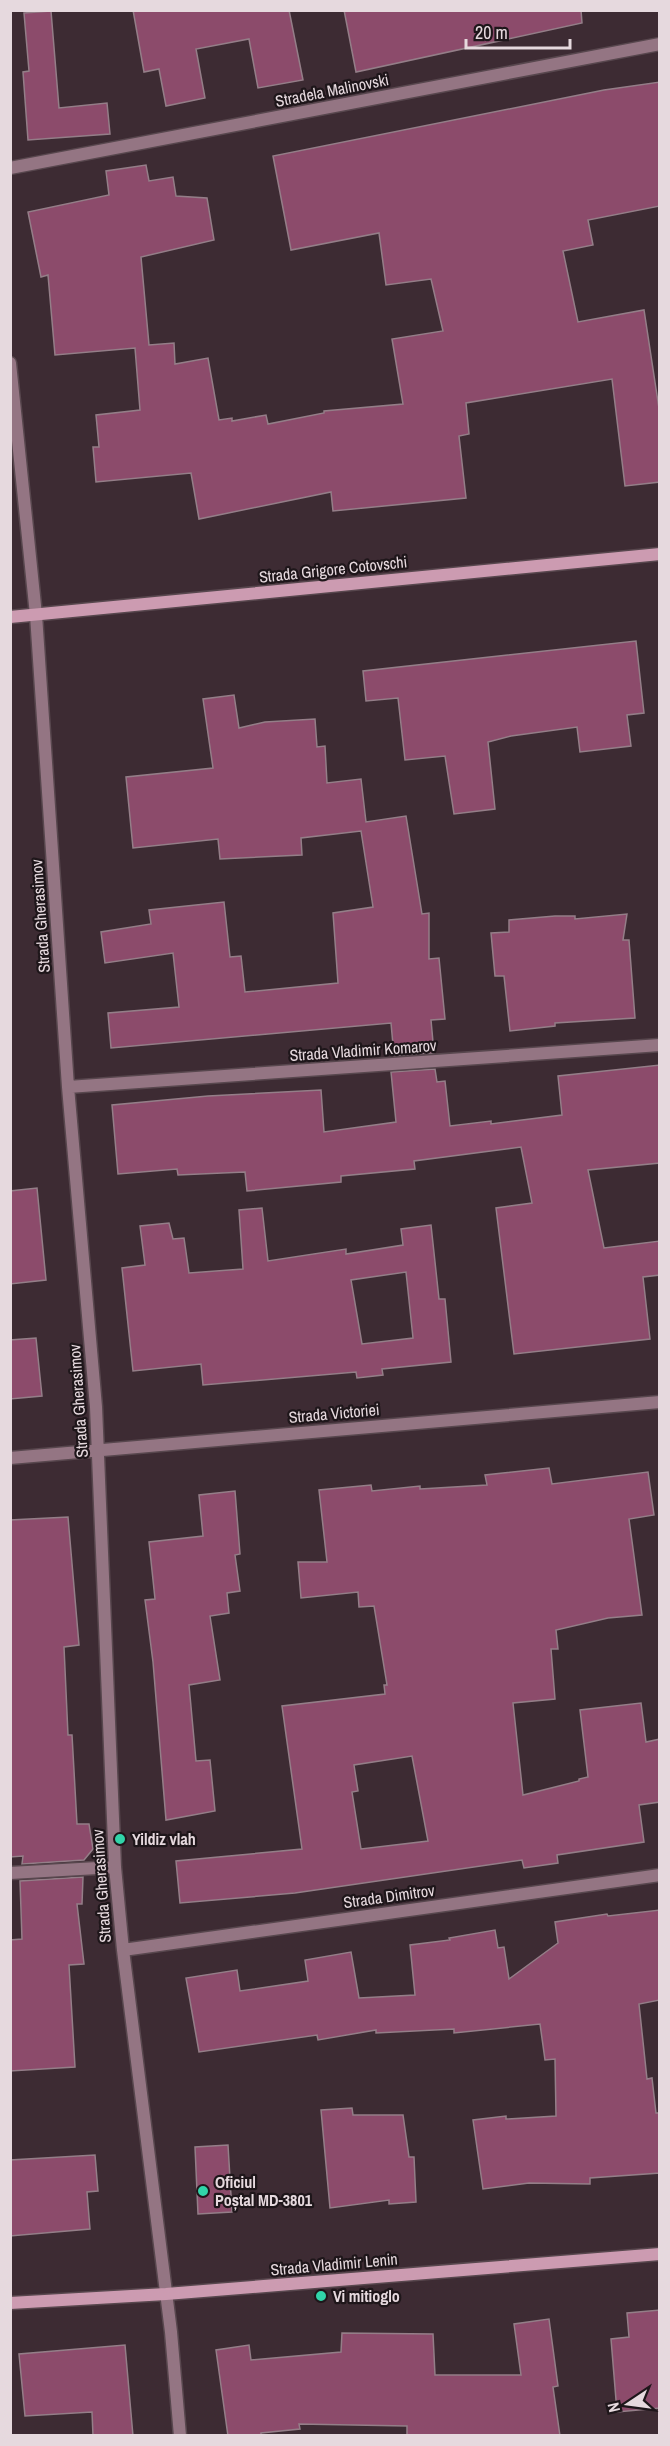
<svg xmlns="http://www.w3.org/2000/svg" width="670" height="2446" font-family="'Archivo Narrow',sans-serif">
<style>
.building{fill:#8c4b6b;stroke:#947e88;stroke-width:1.5;fill-rule:evenodd}
.lines{fill:none;stroke-linecap:round;stroke-linejoin:round}
.street-casing{stroke:#58474e;stroke-width:15}
.secondary-casing{stroke:#58474e;stroke-width:15}
.street{stroke:#947583;stroke-width:12}
.secondary{stroke:#cc9bb1;stroke-width:12}
.poi-dot{fill:#31d4a9;stroke:#1e161a;stroke-width:2}
.labels{text-anchor:middle;stroke-width:4.5;stroke-linejoin:round;paint-order:stroke}
.street-label{font-size:16px;fill:#e6d9de;stroke:#1e161a}
.poi-label{font-size:16px;font-weight:bold;fill:#e6d9de;stroke:#1e161a;text-anchor:start}
</style>
<rect width="100%" height="100%" fill="#3d2b33"/>
<path class="building" d="M 133,10 L 289,10 L 303,80 L 258,88 L 249,39 L 196,49 L 205,98 L 166,106 L 159,69 L 144,72 Z
M 344,10 L 581,10 L 582,23 L 356,72 Z
M 51,11 L 59,108 L 107,103 L 110,134 L 28,140 L 23,72 L 29,71 L 24,13 Z
M 660,82 L 660,206 L 588,220 L 593,245 L 563,251 L 578,322 L 644,310 L 660,415 L 660,482 L 625,486 L 612,379 L 466,403 L 469,434 L 459,436 L 466,498 L 333,511 L 331,492 L 199,519 L 191,473 L 96,482 L 93,447 L 99,447 L 96,415 L 140,410 L 135,348 L 55,355 L 48,275 L 41,277 L 28,212 L 109,195 L 106,171 L 146,165 L 149,181 L 173,177 L 176,196 L 207,198 L 214,240 L 141,257 L 149,345 L 174,343 L 175,364 L 208,358 L 219,420 L 232,418 L 232,421 L 266,415 L 268,424 L 324,413 L 324,411 L 403,404 L 392,339 L 443,331 L 431,279 L 386,285 L 379,233 L 291,250 L 273,156 L 604,90 Z
M 636,641 L 644,713 L 627,715 L 631,746 L 580,752 L 577,727 L 511,736 L 488,742 L 495,809 L 454,814 L 445,756 L 405,760 L 398,698 L 366,701 L 363,671 Z
M 234,695 L 239,728 L 265,722 L 315,719 L 317,747 L 325,746 L 327,783 L 361,779 L 366,822 L 406,816 L 422,914 L 429,913 L 429,959 L 439,958 L 445,1019 L 431,1020 L 434,1053 L 394,1056 L 391,1023 L 111,1048 L 108,1013 L 179,1007 L 173,953 L 105,963 L 101,932 L 151,924 L 149,910 L 224,902 L 230,957 L 241,956 L 245,992 L 338,983 L 333,913 L 373,907 L 361,831 L 301,838 L 302,855 L 220,859 L 218,839 L 133,848 L 126,777 L 213,768 L 203,699 Z
M 627,914 L 623,940 L 629,940 L 635,1018 L 555,1023 L 555,1026 L 510,1031 L 504,976 L 495,976 L 491,933 L 509,932 L 509,920 L 555,916 L 575,916 L 575,919 Z
M 660,1065 L 660,1163 L 588,1170 L 604,1248 L 660,1241 L 660,1275 L 643,1277 L 650,1339 L 514,1354 L 496,1208 L 532,1203 L 521,1147 L 414,1161 L 415,1169 L 341,1176 L 341,1182 L 247,1191 L 245,1172 L 178,1175 L 177,1169 L 118,1174 L 112,1105 L 208,1096 L 321,1090 L 324,1132 L 396,1122 L 391,1072 L 435,1069 L 437,1082 L 445,1081 L 450,1126 L 491,1121 L 491,1124 L 562,1115 L 558,1076 Z
M 37,1188 L 46,1280 L 10,1284 L 10,1191 Z
M 262,1208 L 268,1261 L 346,1249 L 346,1254 L 403,1245 L 401,1229 L 431,1225 L 439,1299 L 445,1299 L 451,1362 L 382,1369 L 383,1375 L 357,1378 L 356,1372 L 203,1385 L 201,1364 L 133,1371 L 122,1268 L 145,1265 L 140,1226 L 169,1223 L 173,1239 L 184,1238 L 189,1273 L 243,1269 L 239,1210 ZM 406,1272 L 413,1338 L 362,1344 L 351,1280 Z
M 36,1338 L 42,1396 L 10,1399 L 10,1340 Z
M 549,1468 L 552,1484 L 648,1472 L 654,1515 L 629,1519 L 642,1615 L 608,1618 L 556,1630 L 558,1649 L 551,1649 L 555,1699 L 513,1703 L 523,1795 L 579,1781 L 579,1779 L 588,1777 L 580,1710 L 641,1703 L 646,1742 L 660,1739 L 660,1802 L 639,1805 L 644,1842 L 557,1855 L 558,1863 L 524,1868 L 522,1860 L 295,1893 L 180,1903 L 176,1861 L 302,1849 L 282,1706 L 385,1694 L 384,1685 L 387,1685 L 374,1606 L 359,1607 L 358,1592 L 301,1598 L 298,1562 L 327,1562 L 319,1490 L 371,1485 L 372,1491 L 420,1486 L 420,1489 L 487,1485 L 485,1475 ZM 412,1756 L 428,1841 L 361,1849 L 352,1792 L 358,1791 L 354,1765 Z
M 235,1491 L 240,1554 L 235,1555 L 240,1591 L 227,1593 L 229,1613 L 210,1616 L 220,1680 L 189,1685 L 196,1761 L 210,1760 L 215,1811 L 166,1820 L 153,1662 L 145,1600 L 155,1599 L 149,1542 L 203,1536 L 199,1495 Z
M 68,1517 L 79,1645 L 64,1647 L 68,1735 L 72,1735 L 77,1824 L 89,1824 L 93,1849 L 84,1860 L 22,1864 L 23,1856 L 10,1857 L 10,1520 Z
M 83,1877 L 82,1904 L 77,1904 L 84,1964 L 69,1965 L 75,2067 L 10,2071 L 10,1940 L 22,1939 L 20,1881 Z
M 660,1910 L 660,2000 L 639,2004 L 647,2079 L 652,2078 L 656,2113 L 660,2113 L 660,2173 L 590,2178 L 590,2184 L 529,2183 L 483,2189 L 473,2120 L 506,2116 L 506,2119 L 556,2116 L 555,2059 L 545,2060 L 540,2024 L 454,2033 L 454,2029 L 376,2033 L 376,2030 L 318,2040 L 317,2035 L 199,2052 L 186,1978 L 237,1970 L 240,1991 L 308,1981 L 305,1960 L 351,1952 L 359,1998 L 415,1995 L 410,1945 L 450,1940 L 449,1938 L 495,1930 L 498,1948 L 504,1947 L 509,1979 L 558,1943 L 555,1922 L 607,1914 L 608,1916 Z
M 352,2108 L 353,2115 L 403,2115 L 409,2157 L 414,2157 L 416,2202 L 389,2204 L 389,2200 L 330,2208 L 321,2110 Z
M 228,2145 L 232,2212 L 198,2214 L 195,2147 Z
M 95,2155 L 98,2191 L 87,2192 L 90,2229 L 10,2236 L 10,2160 Z
M 660,2310 L 660,2408 L 617,2412 L 611,2339 L 629,2337 L 627,2313 Z
M 549,2319 L 558,2386 L 553,2387 L 560,2436 L 407,2436 L 407,2426 L 299,2424 L 300,2429 L 261,2433 L 261,2436 L 228,2436 L 216,2350 L 249,2345 L 251,2360 L 341,2352 L 342,2333 L 433,2334 L 435,2375 L 521,2375 L 514,2324 Z
M 125,2345 L 133,2436 L 93,2436 L 92,2412 L 25,2416 L 19,2354 Z"/>
<g class="lines">
<defs>
<path id="street" d="M 10,168 L 660,44
M 10,363 L 36,615 L 68,1087 L 96,1407 L 115,1867 L 123,1950 L 171,2332 L 180,2436
M 68,1087 L 660,1045
M 10,1458 L 660,1402
M 10,1873 L 115,1867
M 123,1950 L 660,1875"/>
<path id="secondary" d="M 10,617 L 660,554
M 10,2303 L 166,2294 L 660,2254"/>
</defs>
<use href="#street" class="street-casing"/>
<use href="#secondary" class="secondary-casing"/>
<use href="#street" class="street"/>
<use href="#secondary" class="secondary"/>
</g>
<g class="poi-dot">
<circle cx="120" cy="1839" r="6"/>
<circle cx="203" cy="2191" r="6"/>
<circle cx="321" cy="2296" r="6"/>
</g>
<g class="labels">
<g class="street-label">
<text transform="translate(332 90) rotate(-11)" y="6">Stradela Malinovski</text>
<text transform="translate(333 569) rotate(-6)" y="6">Strada Grigore Cotovschi</text>
<text transform="translate(40 916) rotate(-94)" y="6">Strada Gherasimov</text>
<text transform="translate(363 1050) rotate(-4)" y="6">Strada Vladimir Komarov</text>
<text transform="translate(78 1401) rotate(-94)" y="6">Strada Gherasimov</text>
<text transform="translate(334 1413) rotate(-5)" y="6">Strada Victoriei</text>
<text transform="translate(101 1886) rotate(-94)" y="6">Strada Gherasimov</text>
<text transform="translate(389 1896) rotate(-8)" y="6">Strada Dimitrov</text>
<text transform="translate(334 2264) rotate(-5)" y="6">Strada Vladimir Lenin</text>
</g>
<g class="poi-label">
<text x="132" y="1845">Yildiz vlah</text>
<text x="215" y="2188">Oficiul<tspan x="215" dy="18">Poștal MD-3801</tspan></text>
<text x="333" y="2302">Vi mitioglo</text>
</g>
</g>
<rect width="670" height="2446" fill="none" stroke="#e6d9de" stroke-width="24"/>
<g transform="translate(628 2404) rotate(257)" stroke="#1e161a" stroke-width="4.5" paint-order="stroke">
<path d="M0-4.5L10 22L0 15L-10 22Z" fill="#e6d9de"/>
<text y="-9" font-size="16" font-weight="bold" text-anchor="middle" fill="#e6d9de">N</text>
</g>
<path d="M466 39v9h104v-9" fill="none" stroke="#e6d9de" stroke-width="3"/>
<text x="475" y="39" font-size="18" fill="#e6d9de" stroke="#1e161a" stroke-width="4.5" paint-order="stroke">20 m</text>
</svg>
